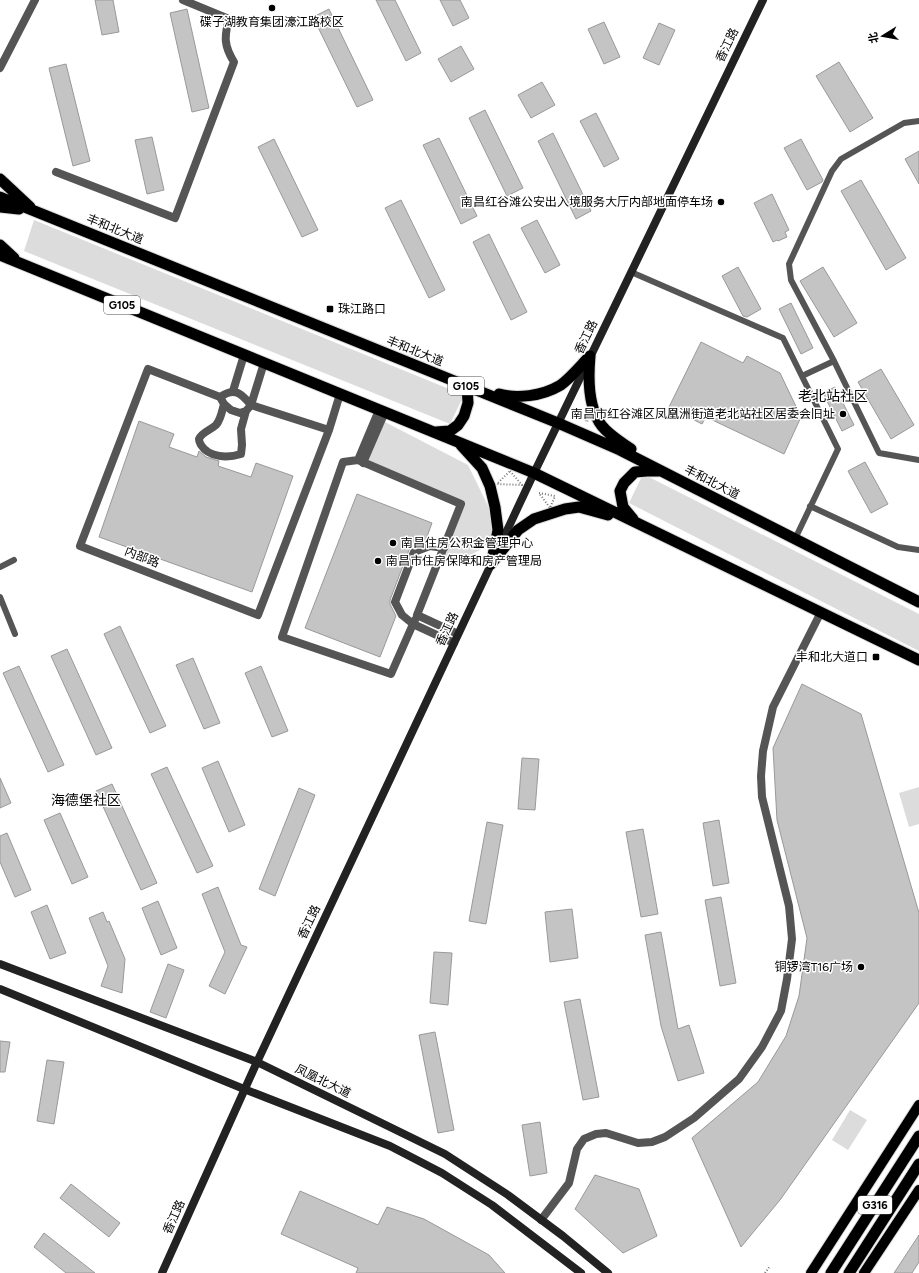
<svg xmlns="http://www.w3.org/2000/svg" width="919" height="1273" font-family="Figtree,'Noto Sans SC',sans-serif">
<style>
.green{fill:#dcdcdc}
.building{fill:#c4c4c4;stroke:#999}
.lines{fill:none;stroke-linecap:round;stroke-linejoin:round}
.primary-casing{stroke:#dbdbdb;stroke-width:12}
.trunk-casing{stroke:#dbdbdb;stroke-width:13}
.path{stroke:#777;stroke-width:2;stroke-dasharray:1 2;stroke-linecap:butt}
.service{stroke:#555;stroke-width:6}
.minor{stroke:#555;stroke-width:8}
.tertiary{stroke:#555;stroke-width:8}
.secondary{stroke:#222;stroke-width:8}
.primary{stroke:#000;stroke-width:10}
.trunk{stroke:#000;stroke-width:11}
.poi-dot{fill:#000;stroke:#fff;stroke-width:1.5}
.labels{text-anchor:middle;stroke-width:3;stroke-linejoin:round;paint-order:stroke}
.shield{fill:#fff;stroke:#4c4c4c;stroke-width:1}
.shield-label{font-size:11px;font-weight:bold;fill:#000}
.poi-label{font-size:12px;fill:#000;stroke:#fff;text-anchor:end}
.street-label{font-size:12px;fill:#000;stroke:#fff}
.quarter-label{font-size:14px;fill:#000;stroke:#fff}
</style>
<rect width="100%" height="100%" fill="#fff"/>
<path class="green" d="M 34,220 L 464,395 L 450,424 L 24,251 Z
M 385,422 L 468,465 L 494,518 L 494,539 L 480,550 L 468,556 L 443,558 L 464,503 L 367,464 Z
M 643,474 L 919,614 L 919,651 L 629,503 Z
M 919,787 L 919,824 L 909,827 L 899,793 Z
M 850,1110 L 867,1120 L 848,1150 L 832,1140 Z"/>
<path class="building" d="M 95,0 L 113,0 L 119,32 L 102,35 Z
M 376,0 L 395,0 L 421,53 L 406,61 Z
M 440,0 L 460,0 L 469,18 L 453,26 Z
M 187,9 L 209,108 L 192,112 L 170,13 Z
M 329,9 L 373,100 L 357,107 L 313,17 Z
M 604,22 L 620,57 L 604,64 L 588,29 Z
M 659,23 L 675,30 L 659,65 L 643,58 Z
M 461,46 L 474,69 L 451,82 L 438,59 Z
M 839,62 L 873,118 L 850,132 L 816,76 Z
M 66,64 L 90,161 L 73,166 L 49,68 Z
M 542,82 L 555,105 L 531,118 L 518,95 Z
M 485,110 L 523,188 L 507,196 L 469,118 Z
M 596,113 L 619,159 L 604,167 L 580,121 Z
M 553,133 L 591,211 L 576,219 L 538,141 Z
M 152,137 L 164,190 L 147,194 L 135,140 Z
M 439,138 L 477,216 L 461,224 L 423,145 Z
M 274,139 L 318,230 L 302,237 L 258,147 Z
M 801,139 L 823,180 L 822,182 L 807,190 L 784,148 Z
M 919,151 L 919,184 L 905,159 Z
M 861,180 L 906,258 L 886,270 L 841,191 Z
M 772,194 L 789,230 L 785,232 L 787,237 L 778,241 L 777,240 L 773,242 L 754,203 Z
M 401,200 L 445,290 L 429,298 L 385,208 Z
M 537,220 L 560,265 L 545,273 L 521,228 Z
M 489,234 L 527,312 L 511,320 L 473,242 Z
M 738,267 L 761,309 L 747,317 L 743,316 L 722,276 Z
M 823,267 L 857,323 L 834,337 L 800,281 Z
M 791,303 L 813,348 L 801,354 L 779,309 Z
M 701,342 L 743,363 L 747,356 L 780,373 L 801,417 L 784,454 L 706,417 L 702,424 L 669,407 Z
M 881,369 L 914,425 L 891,439 L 858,382 Z
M 835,387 L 854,425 L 842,431 L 823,393 Z
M 139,421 L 174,434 L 169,447 L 197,457 L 199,451 L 206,457 L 219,461 L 218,466 L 251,477 L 256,463 L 293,476 L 252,592 L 99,537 Z
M 865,462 L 888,504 L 871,513 L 848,471 Z
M 357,494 L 432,523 L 425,542 L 412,547 L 409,550 L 390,600 L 390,604 L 396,616 L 380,657 L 305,628 Z
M 120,626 L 166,726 L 150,733 L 104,634 Z
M 67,649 L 112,748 L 96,755 L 51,656 Z
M 193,658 L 220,723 L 204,729 L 176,665 Z
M 19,666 L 64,765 L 48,772 L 3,673 Z
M 261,666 L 288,731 L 272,737 L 245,673 Z
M 802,684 L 861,714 L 919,913 L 919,1003 L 780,1200 L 741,1247 L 692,1138 L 758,1082 L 786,1036 L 799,996 L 807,938 L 777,820 L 773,748 Z
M 522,758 L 539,759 L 535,810 L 518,809 Z
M 218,761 L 245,825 L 229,832 L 202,768 Z
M 167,767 L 213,866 L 197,873 L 151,774 Z
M 0,778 L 11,803 L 0,808 Z
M 112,784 L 157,883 L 141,890 L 96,791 Z
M 299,788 L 315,795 L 275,896 L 259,889 Z
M 60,813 L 88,877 L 72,884 L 44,820 Z
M 719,820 L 729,883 L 713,886 L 703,823 Z
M 487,822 L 503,825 L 486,924 L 469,921 Z
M 643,829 L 658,914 L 641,917 L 626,832 Z
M 7,833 L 31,890 L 15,897 L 0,862 L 0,836 Z
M 218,887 L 241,945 L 247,947 L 225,994 L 209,986 L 225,952 L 202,894 Z
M 721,897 L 736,983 L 720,986 L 705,900 Z
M 158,901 L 177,948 L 161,955 L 142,908 Z
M 47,905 L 66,953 L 50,959 L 31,912 Z
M 572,909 L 578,958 L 550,962 L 545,912 Z
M 103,912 L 107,922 L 109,921 L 125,959 L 122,993 L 101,986 L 108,966 L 89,918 Z
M 661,932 L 678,1029 L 689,1025 L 704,1073 L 678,1081 L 661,1026 L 645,935 Z
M 434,952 L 452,953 L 448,1005 L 430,1003 Z
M 168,964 L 184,970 L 166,1018 L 150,1012 Z
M 580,999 L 599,1097 L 583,1100 L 564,1002 Z
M 435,1032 L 454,1130 L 438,1133 L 419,1035 Z
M 0,1041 L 10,1042 L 5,1072 L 0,1072 Z
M 47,1060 L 64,1062 L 54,1124 L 37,1121 Z
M 540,1122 L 547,1173 L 530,1176 L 522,1125 Z
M 595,1175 L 639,1189 L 657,1236 L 623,1253 L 575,1209 Z
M 71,1184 L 120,1223 L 109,1237 L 60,1198 Z
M 300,1191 L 378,1225 L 387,1207 L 424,1219 L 489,1255 L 505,1273 L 356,1273 L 358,1268 L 281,1234 Z
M 44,1233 L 95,1273 L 66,1273 L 34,1247 Z
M 919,1235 L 919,1262 L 912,1273 L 894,1273 Z"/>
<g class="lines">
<defs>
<path id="primary" d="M 811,1273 L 919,1105
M 864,1273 L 919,1190"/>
<path id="trunk" d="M 0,179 L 30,207
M 0,197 L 558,423 L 620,450 L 919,602
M 0,207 L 19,209
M 0,245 L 14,258
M 0,255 L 534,473 L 919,660
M 590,356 C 588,378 588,408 602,426 C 610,436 621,442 631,449
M 499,394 C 517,399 542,396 559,386 C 568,381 582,364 590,356
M 436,432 L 450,431 L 458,425 L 464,416 L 468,403 L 467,386 L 472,387
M 461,445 L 482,468 L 490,486 L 495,507 L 498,530 L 492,560
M 633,519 L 623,507 L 620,491 L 624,483 L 635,472 L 647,471 L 658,471
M 491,564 L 518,530 L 534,519 L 565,509 L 579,507 L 608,515
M 831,1273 L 919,1136
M 849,1273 L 919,1164"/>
</defs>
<use href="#primary" class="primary-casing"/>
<use href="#trunk" class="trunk-casing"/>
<path class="path" d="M 579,413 L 590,414 L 587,422 Z
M 510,471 L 522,485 L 497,484 Z
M 539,493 L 555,496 L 550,508 Z
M 765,1273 L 770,1266"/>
<path class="service" d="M 919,121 L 904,123 L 841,159 L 832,171 L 789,264 L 791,280 L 834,361 L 879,453 L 919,460
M 631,272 L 783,338 L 838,449 L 795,539
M 802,376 L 834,361
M 810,506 L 898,547 L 919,550
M 0,567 L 14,560
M 0,597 L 15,634"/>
<path class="minor" d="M 56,172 L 175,218 L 234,62 C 224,46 224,37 229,19 L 183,0
M 264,363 L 251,405 L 246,411 L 240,413 L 231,410 L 224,404 L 220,397 C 235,387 241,393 251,405 L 329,430
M 233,391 L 244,355
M 220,397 L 148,369 L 80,546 L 258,615 L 329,430 L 340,394
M 224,404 C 222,411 221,419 216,425 C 211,430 202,432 199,439 C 199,442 200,443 201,445 C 209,458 228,458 241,454 L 242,445 L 241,429 L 246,411
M 358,460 L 379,410
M 363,463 L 385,412
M 415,620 L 413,624 L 402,615 L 395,602 L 414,552 L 430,546 L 444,548
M 454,643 L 413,624 L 391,674 L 282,637 L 343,462 L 358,460 L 461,504 L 417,615 L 458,634
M 541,1220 L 569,1183 L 577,1149 L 584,1139 L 596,1134 L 606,1133 L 638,1143 L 652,1142 L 665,1137 L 694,1118 L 739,1079 L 762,1047 L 781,1011 L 787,979 L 792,939 L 789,906 L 762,797 L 761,776 L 763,751 L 773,707 L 821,612"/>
<path class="tertiary" d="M 0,68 L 35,0"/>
<path class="secondary" d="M 0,964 L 257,1062 L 445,1154 L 508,1195 L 563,1236 L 608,1273
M 0,989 L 244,1089 L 390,1146 L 442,1173 L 492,1205 L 581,1273
M 162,1273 L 257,1062 L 534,473 L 763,0"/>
<use href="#primary" class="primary"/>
<use href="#trunk" class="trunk"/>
</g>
<g class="poi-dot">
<circle cx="272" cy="8" r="4"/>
<circle cx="721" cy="202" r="4"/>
<rect x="326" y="305" width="8" height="8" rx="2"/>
<circle cx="843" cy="414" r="4"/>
<circle cx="393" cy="543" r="4"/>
<circle cx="378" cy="561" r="4"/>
<rect x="872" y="653" width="8" height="8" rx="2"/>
<circle cx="861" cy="967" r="4"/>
</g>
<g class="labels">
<g class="shield">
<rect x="104" y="296" width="36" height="18" rx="3"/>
<rect x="448" y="377" width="36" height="18" rx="3"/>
<rect x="858" y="1196" width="34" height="18" rx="3"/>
</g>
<g class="shield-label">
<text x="122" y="309">G105</text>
<text x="466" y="390">G105</text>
<text x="875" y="1209">G316</text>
</g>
<g class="poi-label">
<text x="272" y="26" text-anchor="middle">碟子湖教育集团濠江路校区</text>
<text x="713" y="206">南昌红谷滩公安出入境服务大厅内部地面停车场</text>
<text x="338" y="313" text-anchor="start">珠江路口</text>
<text x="835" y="418">南昌市红谷滩区凤凰洲街道老北站社区居委会旧址</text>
<text x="401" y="547" text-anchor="start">南昌住房公积金管理中心</text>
<text x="386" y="565" text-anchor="start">南昌市住房保障和房产管理局</text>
<text x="868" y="661">丰和北大道口</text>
<text x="853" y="971">铜锣湾T16广场</text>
</g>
<g class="street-label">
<text transform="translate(727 45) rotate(-64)" y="4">香江路</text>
<text transform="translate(115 229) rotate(22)" y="4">丰和北大道</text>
<text transform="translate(586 337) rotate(-64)" y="4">香江路</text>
<text transform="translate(415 351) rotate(22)" y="4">丰和北大道</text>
<text transform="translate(712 482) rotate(27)" y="4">丰和北大道</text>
<text transform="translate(142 557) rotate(21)" y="4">内部路</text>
<text transform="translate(447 629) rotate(-65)" y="4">香江路</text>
<text transform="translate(309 922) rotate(-65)" y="4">香江路</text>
<text transform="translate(323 1081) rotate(26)" y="4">凤凰北大道</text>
<text transform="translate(174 1217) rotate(-66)" y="4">香江路</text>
</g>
<g class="quarter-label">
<text x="833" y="401">老北站社区</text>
<text x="86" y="805">海德堡社区</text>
</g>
</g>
<g transform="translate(883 36) rotate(259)" stroke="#ffffff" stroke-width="3" paint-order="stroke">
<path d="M0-3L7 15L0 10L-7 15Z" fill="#000000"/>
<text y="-6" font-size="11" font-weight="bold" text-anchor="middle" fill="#000000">北</text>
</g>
</svg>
